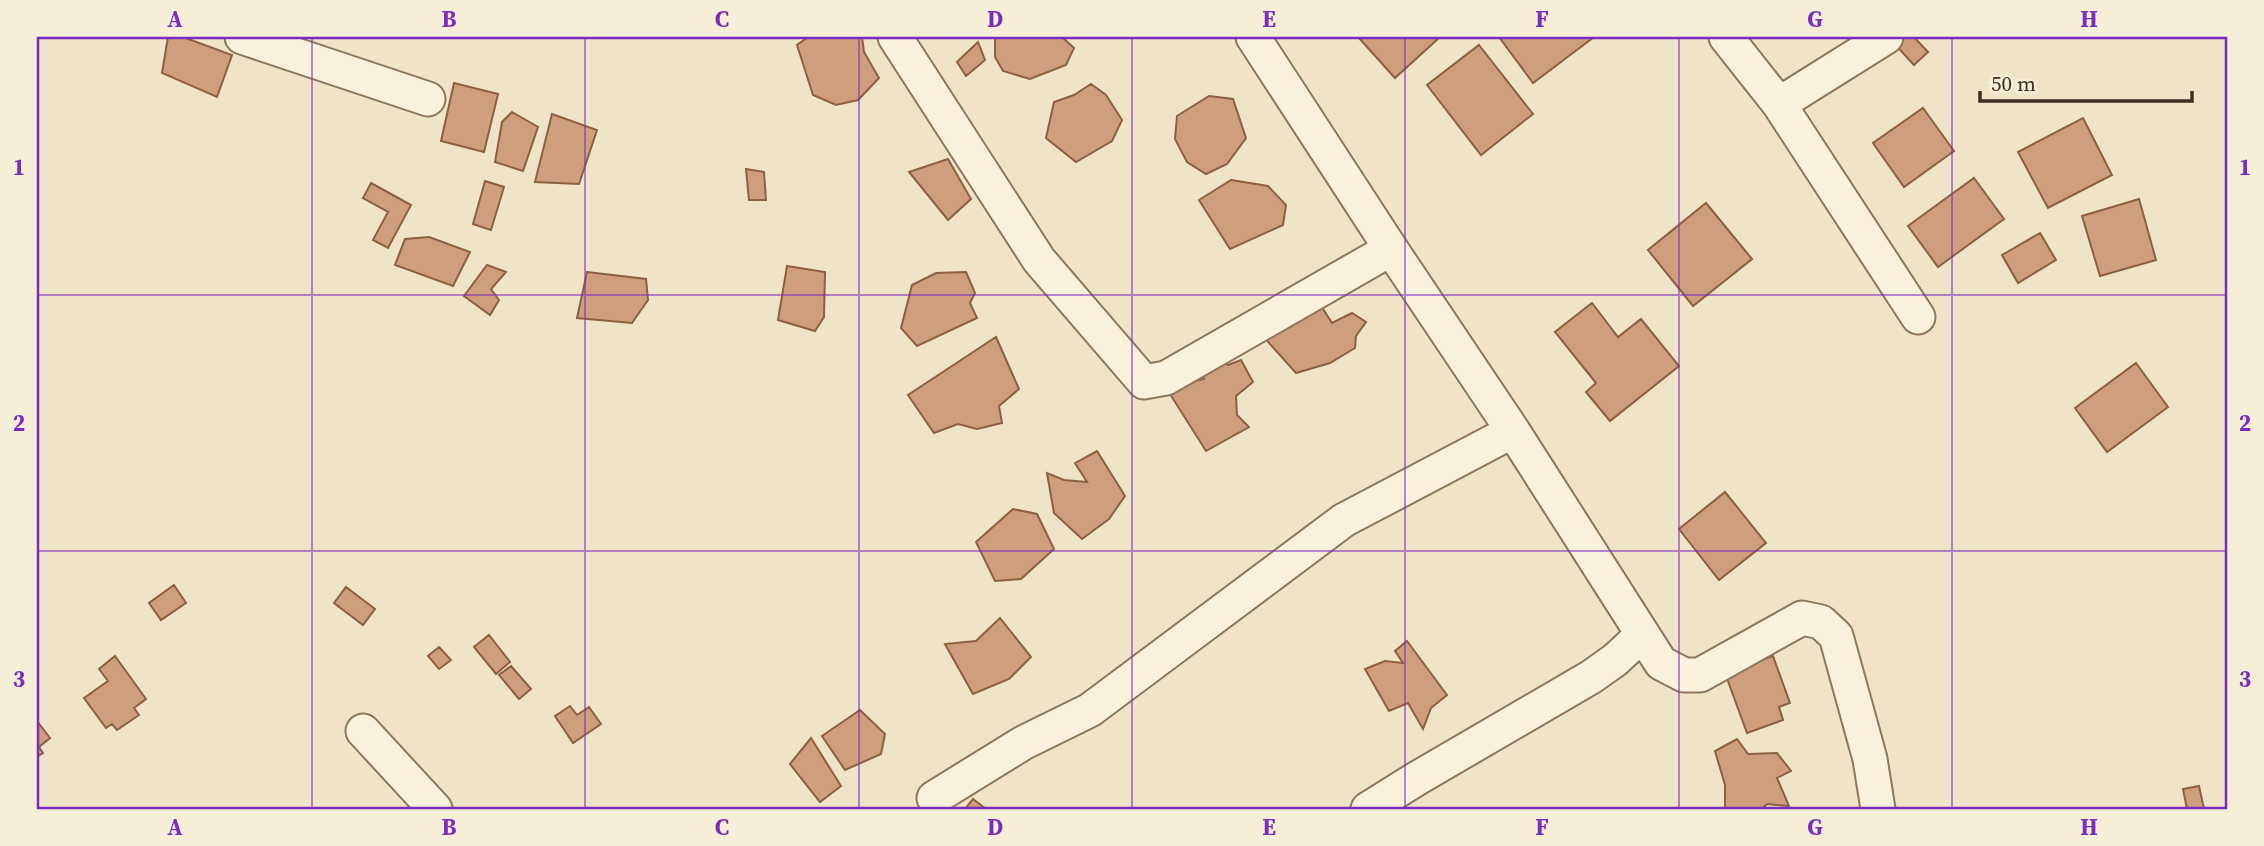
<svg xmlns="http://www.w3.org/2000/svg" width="2264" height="846" font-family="'Source Serif 4',serif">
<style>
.building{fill:#cf9f7d;stroke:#8d5f41;stroke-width:2}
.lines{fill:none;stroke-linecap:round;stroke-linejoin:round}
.street-casing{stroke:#8d765c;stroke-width:37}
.street{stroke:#faf1dc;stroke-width:33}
.grid{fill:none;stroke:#7b2cbf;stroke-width:2;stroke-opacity:0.55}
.neatline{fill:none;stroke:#7b2cbf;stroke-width:2.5}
.grid-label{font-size:23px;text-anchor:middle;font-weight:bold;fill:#7b2cbf}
</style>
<rect width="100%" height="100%" fill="#f0e4c8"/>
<path class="building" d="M 168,37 L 183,37 L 232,55 L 217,97 L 162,73 Z
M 808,37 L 862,37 L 864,52 L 879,78 L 858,100 L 836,105 L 813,95 L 797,45 Z
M 995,37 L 1062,37 L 1074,48 L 1066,65 L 1030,79 L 1003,71 L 995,57 Z
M 1358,37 L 1440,37 L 1395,78 Z
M 1499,37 L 1594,37 L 1533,83 Z
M 1897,37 L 1914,37 L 1928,52 L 1914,65 L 1892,41 Z
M 978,42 L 985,60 L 966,76 L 957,62 Z
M 1479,45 L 1533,114 L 1481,155 L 1427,85 Z
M 454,83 L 498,94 L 484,152 L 441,141 Z
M 1091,84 L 1106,95 L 1122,120 L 1112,141 L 1076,162 L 1046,138 L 1054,102 L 1074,95 Z
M 1209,96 L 1233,99 L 1246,138 L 1227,164 L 1206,174 L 1187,162 L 1175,139 L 1177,116 Z
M 1923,108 L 1954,151 L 1904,187 L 1873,143 Z
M 512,112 L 538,127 L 523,171 L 495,162 L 502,122 Z
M 552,114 L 597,130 L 579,184 L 535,182 Z
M 2083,118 L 2112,175 L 2048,208 L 2018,152 Z
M 948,159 L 971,199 L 948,220 L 909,172 Z
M 746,169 L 764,172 L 766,200 L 749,200 Z
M 1974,178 L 2004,219 L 1938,267 L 1908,226 Z
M 1231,180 L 1268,186 L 1286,205 L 1283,225 L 1230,249 L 1199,200 Z
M 485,181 L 504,187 L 491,230 L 473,224 Z
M 371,183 L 411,205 L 388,248 L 373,240 L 388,212 L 363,198 Z
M 2139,199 L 2156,260 L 2100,276 L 2082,216 Z
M 1706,203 L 1752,259 L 1693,306 L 1648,250 Z
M 2040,233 L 2056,260 L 2018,283 L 2002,255 Z
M 429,237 L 470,252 L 453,286 L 395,265 L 405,239 Z
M 487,265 L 506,272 L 491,289 L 499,300 L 490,315 L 464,296 Z
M 787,266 L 825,272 L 824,317 L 815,331 L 778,320 Z
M 587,272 L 646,279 L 648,300 L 632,323 L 577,318 Z
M 966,272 L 975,293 L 970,303 L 977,318 L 917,346 L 901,328 L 912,285 L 936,273 Z
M 1318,301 L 1332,323 L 1352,313 L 1366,322 L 1356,336 L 1355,348 L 1330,363 L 1296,373 L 1262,335 Z
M 1592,303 L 1618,337 L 1641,319 L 1679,366 L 1610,421 L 1586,392 L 1596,383 L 1555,332 Z
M 996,337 L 1019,389 L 999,406 L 1002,423 L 977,429 L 958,424 L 934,433 L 908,395 Z
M 1216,358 L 1228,365 L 1241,360 L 1253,382 L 1236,396 L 1237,415 L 1249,427 L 1206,451 L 1170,394 L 1182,384 L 1204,379 L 1202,371 Z
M 2136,363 L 2168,407 L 2107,452 L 2075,408 Z
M 1097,451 L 1125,496 L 1109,519 L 1082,539 L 1054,513 L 1047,473 L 1064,480 L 1087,482 L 1075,463 Z
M 1725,492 L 1766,543 L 1719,580 L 1679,529 Z
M 1013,509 L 1037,514 L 1054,549 L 1021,579 L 995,581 L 976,542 Z
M 174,585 L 186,603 L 161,620 L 149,603 Z
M 346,587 L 375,609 L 363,625 L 334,603 Z
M 1000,618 L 1031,657 L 1009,679 L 973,694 L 945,644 L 976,641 Z
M 489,635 L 510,662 L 496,674 L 474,647 Z
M 1407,641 L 1447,695 L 1431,708 L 1423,729 L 1408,703 L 1389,711 L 1365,669 L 1385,661 L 1403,663 L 1395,651 Z
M 439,647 L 451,660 L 439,669 L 428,656 Z
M 115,656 L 146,699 L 134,708 L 139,715 L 117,730 L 112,724 L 106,728 L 84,698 L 108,681 L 99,669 Z
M 1773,656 L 1790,703 L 1779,707 L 1783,720 L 1747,733 L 1725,673 Z
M 511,666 L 531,689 L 519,699 L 499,675 Z
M 570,706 L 577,715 L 589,707 L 601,724 L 573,743 L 555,716 Z
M 860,710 L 885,734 L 881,754 L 845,770 L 822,736 Z
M 37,721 L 50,738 L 39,747 L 43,753 L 37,757 Z
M 811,738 L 841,786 L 820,802 L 790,764 Z
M 1737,739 L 1748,754 L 1777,753 L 1791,771 L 1777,778 L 1789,806 L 1767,804 L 1762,809 L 1725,809 L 1725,785 L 1715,751 Z
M 2199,786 L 2204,809 L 2187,809 L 2183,789 Z
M 973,799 L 986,809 L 965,809 Z"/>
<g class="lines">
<defs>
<path id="street" d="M 242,37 L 428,99
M 895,37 L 1039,260 L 1144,382 L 1166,378 L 1391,249
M 1253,37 L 1391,249 L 1513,431 L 1661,663 L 1684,675 L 1700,675 L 1802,618 L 1821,622 L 1836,636 L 1870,759 L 1878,809
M 1726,37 L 1779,104 L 1918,317
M 1779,104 L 1886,37
M 363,731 L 435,809
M 934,798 L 1023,743 L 1090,710 L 1344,520 L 1513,431
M 1368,809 L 1416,779 L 1591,677 L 1615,660 L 1642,635"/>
</defs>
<use href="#street" class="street-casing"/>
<use href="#street" class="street"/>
</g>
<path class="grid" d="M 312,37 L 312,809M 585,37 L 585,809M 859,37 L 859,809M 1132,37 L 1132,809M 1405,37 L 1405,809M 1679,37 L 1679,809M 1952,37 L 1952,809M 37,295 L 2227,295M 37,551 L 2227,551"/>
<rect width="2264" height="846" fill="none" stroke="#f7eed8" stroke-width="77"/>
<path d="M1980 91v10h212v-10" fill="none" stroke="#3d2e20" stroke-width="3.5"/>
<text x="1991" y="91" font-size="21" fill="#3d2e20" stroke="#f7eed8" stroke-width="5" paint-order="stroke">50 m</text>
<rect x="38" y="38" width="2188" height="770" class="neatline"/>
<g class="grid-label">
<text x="175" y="27">A</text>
<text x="449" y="27">B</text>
<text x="722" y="27">C</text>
<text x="995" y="27">D</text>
<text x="1269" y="27">E</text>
<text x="1542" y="27">F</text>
<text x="1815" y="27">G</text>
<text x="2089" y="27">H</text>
<text x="19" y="175">1</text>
<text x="2245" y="175">1</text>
<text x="19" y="431">2</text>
<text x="2245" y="431">2</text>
<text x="19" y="687">3</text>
<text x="2245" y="687">3</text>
<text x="175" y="835">A</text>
<text x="449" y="835">B</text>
<text x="722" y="835">C</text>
<text x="995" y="835">D</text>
<text x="1269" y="835">E</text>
<text x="1542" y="835">F</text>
<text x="1815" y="835">G</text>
<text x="2089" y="835">H</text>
</g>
</svg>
